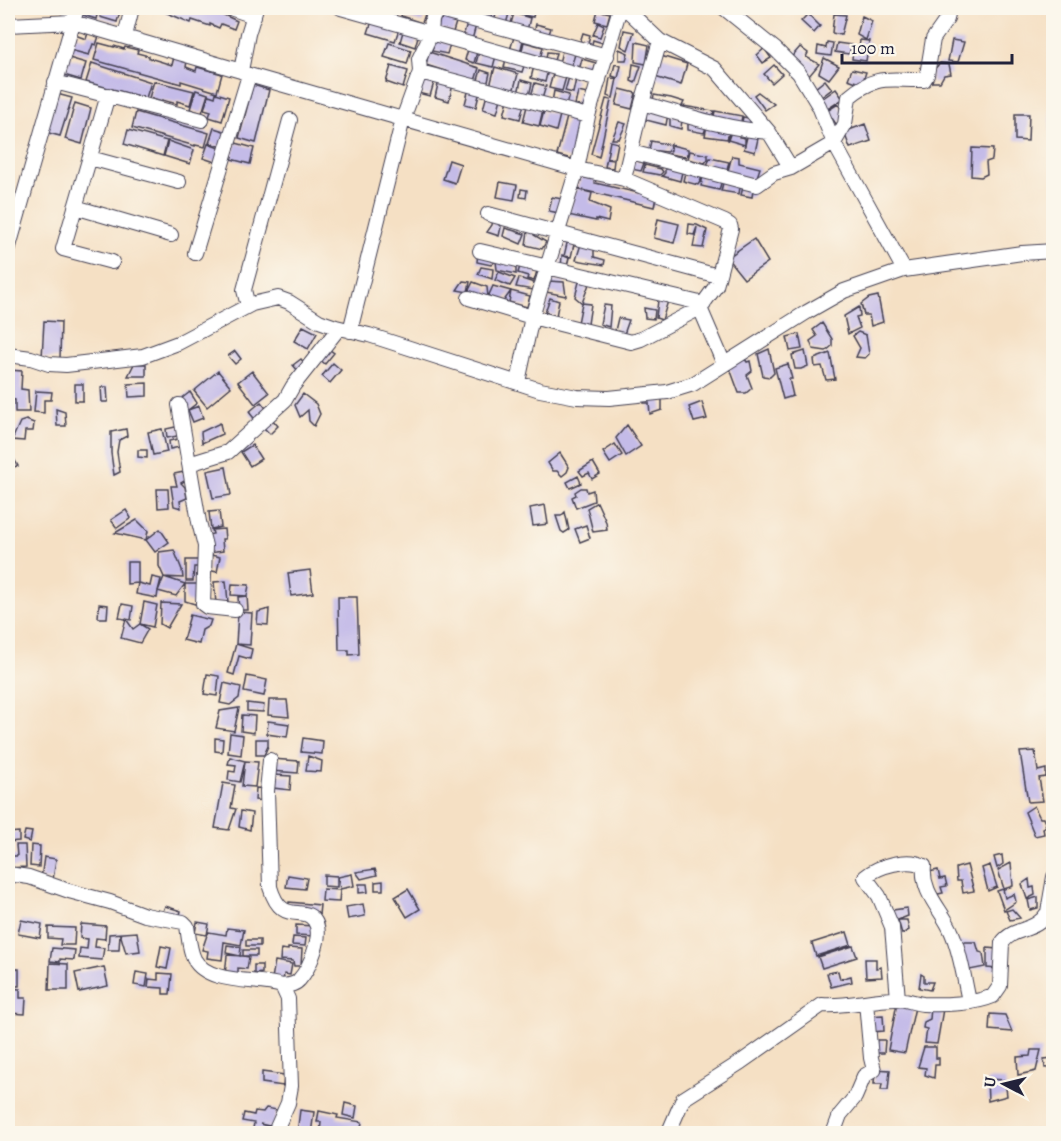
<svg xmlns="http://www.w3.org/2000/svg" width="1061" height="1141" font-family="Alegreya,serif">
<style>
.building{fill:#c4bbe8}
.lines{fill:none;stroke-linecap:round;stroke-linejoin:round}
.minor-casing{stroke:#423e50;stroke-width:16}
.minor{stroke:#fff;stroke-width:14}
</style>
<rect width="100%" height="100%" fill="#fbf7ec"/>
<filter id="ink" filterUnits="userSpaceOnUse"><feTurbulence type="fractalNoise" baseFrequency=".0167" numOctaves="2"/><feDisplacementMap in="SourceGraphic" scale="12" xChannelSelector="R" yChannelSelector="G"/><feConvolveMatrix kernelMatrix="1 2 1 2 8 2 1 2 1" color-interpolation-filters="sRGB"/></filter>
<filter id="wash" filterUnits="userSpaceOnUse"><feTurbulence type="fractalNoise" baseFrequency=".008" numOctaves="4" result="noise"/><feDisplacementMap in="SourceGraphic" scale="24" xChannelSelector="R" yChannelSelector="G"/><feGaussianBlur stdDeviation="1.35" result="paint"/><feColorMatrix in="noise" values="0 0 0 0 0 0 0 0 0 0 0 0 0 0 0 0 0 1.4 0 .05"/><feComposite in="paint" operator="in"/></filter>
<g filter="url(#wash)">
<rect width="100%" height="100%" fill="#f5e0c4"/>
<g id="blocks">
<path class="building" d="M 82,8 L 99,8 L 96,19 L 80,14 Z
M 103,8 L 121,8 L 117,22 L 100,17 Z
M 167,8 L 211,8 L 216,9 L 215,11 L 237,21 L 234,29 L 221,24 L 219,28 L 210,24 L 210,26 L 192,20 L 191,23 L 165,12 Z
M 380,8 L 398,8 L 395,17 L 379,12 Z
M 403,8 L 427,8 L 422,23 L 401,16 Z
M 461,8 L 472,8 L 470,15 L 459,12 Z
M 485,8 L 493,10 L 490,21 L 482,19 Z
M 498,8 L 510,10 L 506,24 L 494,21 Z
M 525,8 L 535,8 L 533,17 L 523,15 Z
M 932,8 L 944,8 L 941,16 L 930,11 Z
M 598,10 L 610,13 L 607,24 L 595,21 Z
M 514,13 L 530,18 L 527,31 L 510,27 Z
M 808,14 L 820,26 L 814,33 L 801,21 Z
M 834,14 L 846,15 L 841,35 L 832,33 Z
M 441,15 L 457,19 L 453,32 L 438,28 Z
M 862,16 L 872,21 L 866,40 L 857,35 Z
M 373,18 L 400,26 L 395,41 L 368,33 Z
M 467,23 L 476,25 L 472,40 L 463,37 Z
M 598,23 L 604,26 L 600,37 L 593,35 Z
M 536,24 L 551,28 L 548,37 L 534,32 Z
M 404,28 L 419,33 L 415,47 L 400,42 Z
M 624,30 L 634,32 L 628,50 L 621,46 Z
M 88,33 L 99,36 L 96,45 L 93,44 L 89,55 L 70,50 L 75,35 L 86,39 Z
M 583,33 L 590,35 L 587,47 L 579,45 Z
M 514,37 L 523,40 L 520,53 L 510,50 Z
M 435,40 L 450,44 L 447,54 L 432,51 Z
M 593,40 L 603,43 L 601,51 L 591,48 Z
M 860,40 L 869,41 L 866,61 L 852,59 L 853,49 L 859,49 Z
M 952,40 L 964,42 L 958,62 L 948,61 Z
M 524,42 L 543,47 L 540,59 L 521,54 Z
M 636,42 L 649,45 L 646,64 L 635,62 Z
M 827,42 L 833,43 L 831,56 L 817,54 L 818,46 L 826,48 Z
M 99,43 L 114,47 L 114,46 L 124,49 L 125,47 L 138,50 L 137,53 L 149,56 L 149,58 L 172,65 L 174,57 L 187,61 L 186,67 L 196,71 L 197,67 L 222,74 L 217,92 L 181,81 L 181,84 L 94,60 Z
M 389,43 L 411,50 L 407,64 L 384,57 Z
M 837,43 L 852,45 L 849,54 L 835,52 Z
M 469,46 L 478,48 L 474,63 L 465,60 Z
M 563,47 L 576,51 L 571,67 L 559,63 Z
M 766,47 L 766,51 L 771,58 L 763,63 L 757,55 Z
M 800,47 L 808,53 L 806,57 L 819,64 L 809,76 L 799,66 L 788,61 Z
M 480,48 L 497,52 L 493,67 L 476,63 Z
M 619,49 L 628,53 L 626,60 L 619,60 Z
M 429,52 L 479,68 L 475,81 L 444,73 L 445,71 L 426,65 Z
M 547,52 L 556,53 L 554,61 L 546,59 Z
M 661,56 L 687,64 L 681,85 L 655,77 Z
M 69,58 L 86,63 L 81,80 L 64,75 Z
M 506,58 L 525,63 L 522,72 L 504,68 Z
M 824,58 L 839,66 L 829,79 L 819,73 Z
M 582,59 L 596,63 L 593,74 L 579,70 Z
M 92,63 L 151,82 L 146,98 L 86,82 Z
M 940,63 L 949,64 L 951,74 L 944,75 L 940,82 L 932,82 L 931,73 Z
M 615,64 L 621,66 L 618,78 L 612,76 Z
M 633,64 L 641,66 L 635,83 L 631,81 Z
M 774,65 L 782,74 L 772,83 L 764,74 Z
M 391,66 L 408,71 L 403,88 L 386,82 Z
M 534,66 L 548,70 L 545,82 L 531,78 Z
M 495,67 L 518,74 L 513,92 L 490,86 Z
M 852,69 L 866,72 L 862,84 L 848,79 Z
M 481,70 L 490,73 L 487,86 L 477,83 Z
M 553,74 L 566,77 L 562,91 L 549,88 Z
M 422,75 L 435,79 L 430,96 L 418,93 Z
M 569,77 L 576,79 L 573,93 L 565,91 Z
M 610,78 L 617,79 L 613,98 L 607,96 Z
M 439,80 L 453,84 L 449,101 L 435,97 Z
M 521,80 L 532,83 L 529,96 L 518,94 Z
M 825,80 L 832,89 L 820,98 L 814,89 Z
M 154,81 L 194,91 L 190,105 L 177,101 L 177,104 L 162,100 L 162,102 L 149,98 Z
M 535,83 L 546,86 L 542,99 L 531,96 Z
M 253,85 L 269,90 L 256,143 L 239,138 Z
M 469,88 L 480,91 L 476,107 L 465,104 Z
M 620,89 L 636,93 L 632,109 L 616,105 Z
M 836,89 L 843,99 L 826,110 L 819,101 Z
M 196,90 L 208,94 L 202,113 L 190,109 Z
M 488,91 L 502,95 L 497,113 L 483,109 Z
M 554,91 L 569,95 L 566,105 L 552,102 Z
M 578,92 L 592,95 L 588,108 L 575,105 Z
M 758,92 L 774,104 L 765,110 L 754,95 Z
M 216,93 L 229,97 L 222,121 L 209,117 L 211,111 L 204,109 L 209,95 L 215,97 Z
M 57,94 L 72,98 L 60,136 L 45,132 Z
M 654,95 L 671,98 L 684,102 L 681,108 L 652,104 Z
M 606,99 L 611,100 L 599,157 L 591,154 Z
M 508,100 L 524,104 L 520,119 L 504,115 Z
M 75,103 L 91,108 L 82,144 L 65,139 Z
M 838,104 L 846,117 L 836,124 L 827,111 Z
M 527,106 L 543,110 L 539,126 L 523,122 Z
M 683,106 L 714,111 L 712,120 L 682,111 Z
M 646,109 L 668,114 L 666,125 L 646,120 Z
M 544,111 L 560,115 L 556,131 L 540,126 Z
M 715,111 L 742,116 L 740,127 L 713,121 Z
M 136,112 L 209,133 L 205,147 L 195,145 L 195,146 L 132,128 Z
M 1050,112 L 1053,113 L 1053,135 L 1050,135 Z
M 1015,114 L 1029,114 L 1028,141 L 1015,140 Z
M 670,115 L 682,119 L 681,129 L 670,126 Z
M 567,117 L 583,121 L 572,159 L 557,155 Z
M 743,117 L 754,119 L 753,129 L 741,127 Z
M 619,122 L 626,124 L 619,139 L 612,139 Z
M 688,122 L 719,126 L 719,128 L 730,130 L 727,139 L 705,136 L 707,125 L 704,133 L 688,130 Z
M 865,124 L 871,141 L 850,148 L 844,132 Z
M 214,128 L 227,132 L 223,147 L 209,143 Z
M 128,130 L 167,141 L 163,156 L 124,144 Z
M 731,132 L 740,134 L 739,137 L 745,138 L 745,145 L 728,140 Z
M 748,133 L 759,134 L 755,152 L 744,149 Z
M 168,141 L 194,150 L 190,164 L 164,156 Z
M 610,141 L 618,143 L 615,158 L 607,159 L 614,160 L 613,168 L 605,167 Z
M 651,141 L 671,145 L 688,149 L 688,154 L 686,157 L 669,154 L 671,150 L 671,145 L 667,152 L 649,150 Z
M 236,143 L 254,148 L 250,164 L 231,159 Z
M 208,144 L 222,149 L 218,163 L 203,158 Z
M 972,148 L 993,149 L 992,160 L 986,162 L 987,174 L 981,177 L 971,176 Z
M 690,151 L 708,155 L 708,159 L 705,163 L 688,159 Z
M 732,156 L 739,157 L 739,163 L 760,168 L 756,180 L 727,174 Z
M 710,158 L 729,162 L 726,172 L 706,168 Z
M 449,160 L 461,164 L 455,183 L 443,179 Z
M 634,160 L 644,163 L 641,171 L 631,169 Z
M 645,165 L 661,169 L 663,172 L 660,175 L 643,172 Z
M 665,168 L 682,172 L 680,181 L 662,176 L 665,173 Z
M 685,172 L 701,175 L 701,180 L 698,185 L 683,181 Z
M 703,176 L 722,180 L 719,190 L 701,186 Z
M 581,177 L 596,180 L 595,183 L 656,197 L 654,207 L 578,189 Z
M 500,182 L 517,185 L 514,200 L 497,197 Z
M 723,183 L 740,187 L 739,194 L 721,191 Z
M 743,187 L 753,189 L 752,197 L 741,195 Z
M 521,189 L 527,190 L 526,198 L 520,197 Z
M 576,189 L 592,193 L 590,202 L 610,210 L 608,222 L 596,219 L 596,221 L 568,215 Z
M 552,197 L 562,199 L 559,213 L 549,211 Z
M 493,219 L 501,227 L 499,236 L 487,232 L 492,225 Z
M 658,219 L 679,224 L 674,243 L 654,238 Z
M 689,224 L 697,225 L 707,230 L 703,248 L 693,247 L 697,227 L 694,235 L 688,234 Z
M 505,228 L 525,234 L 521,244 L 503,236 Z
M 528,231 L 533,231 L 534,235 L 546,242 L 542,249 L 526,245 Z
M 568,239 L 575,240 L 571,257 L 564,256 Z
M 754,239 L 768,262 L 744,279 L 727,258 Z
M 581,244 L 594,246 L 594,257 L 605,260 L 604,265 L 576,260 Z
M 478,252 L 496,261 L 491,265 L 477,262 Z
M 562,255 L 569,258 L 566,270 L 561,268 Z
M 496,261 L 516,265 L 516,274 L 497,270 Z
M 520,266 L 537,271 L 534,281 L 527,279 L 528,276 L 518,273 Z
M 481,267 L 493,269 L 492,279 L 478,274 Z
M 499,272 L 515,278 L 510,286 L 495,280 Z
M 519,278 L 534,283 L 533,290 L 516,287 Z
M 463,281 L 470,282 L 468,292 L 457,290 Z
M 548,281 L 564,282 L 566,296 L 546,292 Z
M 473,282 L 487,287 L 488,297 L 468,292 Z
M 579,282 L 589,284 L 582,303 L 591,304 L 588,324 L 578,323 L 582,303 L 575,297 Z
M 493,286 L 511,291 L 503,302 L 488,297 Z
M 511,291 L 530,296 L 527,307 L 509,302 Z
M 878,296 L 883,322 L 871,326 L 869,315 L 864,315 L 861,304 L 869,298 Z
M 550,298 L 559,301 L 556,316 L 545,312 Z
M 658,300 L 668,301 L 662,320 L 656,318 Z
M 604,305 L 611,306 L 609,327 L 600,324 Z
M 859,307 L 860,316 L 856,317 L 860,328 L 848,334 L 844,316 Z
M 644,308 L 655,310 L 654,319 L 645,318 Z
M 618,318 L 629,320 L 623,337 L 614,335 Z
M 44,321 L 61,322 L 60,358 L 42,358 Z
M 822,323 L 832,339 L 832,346 L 826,351 L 813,349 L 810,341 L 817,336 L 813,330 Z
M 303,326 L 317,333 L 308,349 L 294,341 Z
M 858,332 L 866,335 L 869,354 L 865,358 L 856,357 L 860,348 L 853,336 Z
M 799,334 L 802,349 L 790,351 L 787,337 Z
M 326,347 L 334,353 L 325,364 L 317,357 Z
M 769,349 L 774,373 L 770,377 L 763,376 L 758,354 Z
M 235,351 L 241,359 L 235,364 L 228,356 Z
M 805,351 L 808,366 L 801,369 L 795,369 L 792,355 Z
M 830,353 L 835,379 L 826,380 L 822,366 L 815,367 L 814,359 Z
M 301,359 L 306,365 L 299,372 L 293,365 Z
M 745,359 L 747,362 L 750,361 L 752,371 L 747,375 L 752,388 L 746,393 L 739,393 L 729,366 Z
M 333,363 L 341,370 L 330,383 L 322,376 Z
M 134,364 L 146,364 L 146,376 L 128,376 Z
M 788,364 L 792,379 L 789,379 L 793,396 L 783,399 L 775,368 Z
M 9,370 L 22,371 L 21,389 L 28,390 L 29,412 L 15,412 L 15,400 L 8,399 Z
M 218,371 L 231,387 L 207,407 L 194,391 Z
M 252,371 L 269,393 L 255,404 L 238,382 Z
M 147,383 L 147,396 L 129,397 L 128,384 Z
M 75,384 L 83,384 L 83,401 L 75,401 Z
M 101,387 L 107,387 L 108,402 L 102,402 Z
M 36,391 L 52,392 L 51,400 L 44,400 L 44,413 L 34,412 Z
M 190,392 L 197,403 L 188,410 L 199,406 L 203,418 L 193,422 L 188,410 L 184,413 L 181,399 Z
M 662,393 L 662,410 L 650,414 L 649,403 L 644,403 L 645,395 Z
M 303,394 L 316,404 L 320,414 L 314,426 L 309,421 L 308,410 L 300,417 L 295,405 Z
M 261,402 L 269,412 L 257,422 L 249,412 Z
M 702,402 L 707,419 L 694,422 L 689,407 Z
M 56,409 L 65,412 L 66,426 L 57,426 Z
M 271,418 L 278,426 L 270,434 L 262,426 Z
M 26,420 L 34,423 L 33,431 L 25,431 L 24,441 L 12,440 L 20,422 Z
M 220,423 L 222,434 L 202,443 L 201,432 Z
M 627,425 L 641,446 L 626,456 L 616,438 Z
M 180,426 L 182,435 L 167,438 L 166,429 Z
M 126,429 L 127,436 L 119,440 L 117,452 L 120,472 L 114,475 L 111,453 L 111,432 Z
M 162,429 L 167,452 L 153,455 L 148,432 Z
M 178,439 L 180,447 L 170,449 L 169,441 Z
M 615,444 L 622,455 L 610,463 L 603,452 Z
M 252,445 L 261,459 L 250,466 L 241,452 Z
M 8,450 L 10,452 L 18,466 L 8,468 Z
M 138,450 L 147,450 L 147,458 L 138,457 Z
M 560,453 L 569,467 L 567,472 L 562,476 L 557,471 L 553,471 L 548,463 Z
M 593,462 L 600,474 L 592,479 L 589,473 L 583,476 L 579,471 Z
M 226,467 L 231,495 L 213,498 L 207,471 Z
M 184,472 L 186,480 L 181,483 L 185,487 L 187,498 L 180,501 L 181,508 L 174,506 L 171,486 L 177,486 L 174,474 Z
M 578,476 L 581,483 L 570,488 L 567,482 Z
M 581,488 L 586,488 L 587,492 L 593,490 L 594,501 L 576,508 L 572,497 L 576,495 L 575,492 Z
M 157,489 L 168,489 L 169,507 L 158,508 Z
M 597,502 L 606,522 L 607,530 L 593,532 L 587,508 Z
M 545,505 L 548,524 L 533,526 L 530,508 Z
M 126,510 L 131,518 L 117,528 L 111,520 Z
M 219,511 L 221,527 L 211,529 L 209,512 Z
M 565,512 L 569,530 L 564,533 L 561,531 L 556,516 L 561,516 Z
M 137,520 L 148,531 L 146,540 L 115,533 Z
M 586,525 L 590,538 L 580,542 L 575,529 Z
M 160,529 L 169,542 L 155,552 L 146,540 Z
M 224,529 L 225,539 L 222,539 L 223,551 L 209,553 L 207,535 L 213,534 L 212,530 Z
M 174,550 L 182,570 L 183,578 L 164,577 L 159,566 L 159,552 Z
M 211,555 L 220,557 L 217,572 L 208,570 Z
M 186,560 L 199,560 L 202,567 L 194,567 L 193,581 L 186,581 Z
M 127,562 L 138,562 L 138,583 L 127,584 Z
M 310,570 L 313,593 L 291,596 L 288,573 Z
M 152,577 L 161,579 L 158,591 L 164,577 L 185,584 L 198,584 L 198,605 L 185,601 L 185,584 L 176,596 L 158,591 L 157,598 L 136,594 L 138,583 L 150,586 Z
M 226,581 L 228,602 L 216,603 L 214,582 Z
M 232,584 L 249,585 L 247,596 L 231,595 Z
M 247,596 L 248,610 L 239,610 L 238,597 Z
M 338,597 L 357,597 L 359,654 L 349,655 L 349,650 L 339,650 Z
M 144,602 L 157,605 L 153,627 L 140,624 Z
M 161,603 L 181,604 L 167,628 L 160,624 Z
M 99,604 L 108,605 L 107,618 L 98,618 Z
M 122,604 L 133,606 L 131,620 L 119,618 Z
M 269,609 L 268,625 L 257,624 L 258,612 Z
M 238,612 L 252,613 L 250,645 L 236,644 Z
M 190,615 L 211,620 L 209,626 L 202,630 L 199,644 L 183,640 Z
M 126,619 L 133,629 L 140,624 L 148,629 L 140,643 L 121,638 Z
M 236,644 L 252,649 L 250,659 L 239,656 L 234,675 L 228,673 Z
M 207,674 L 219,676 L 217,696 L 204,694 Z
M 247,676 L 267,680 L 264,696 L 244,692 Z
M 224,683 L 241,687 L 239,698 L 230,705 L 220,703 Z
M 269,700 L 287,700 L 289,717 L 268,715 Z
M 247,703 L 264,705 L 263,712 L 247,711 Z
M 239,708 L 234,731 L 216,728 L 220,711 Z
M 242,715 L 255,716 L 254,733 L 241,731 Z
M 268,721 L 289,724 L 287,737 L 267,734 Z
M 230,733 L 243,735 L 241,755 L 228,753 Z
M 215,738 L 223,739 L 222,752 L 215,751 Z
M 303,738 L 323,741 L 322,754 L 301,752 Z
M 256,739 L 268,739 L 268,746 L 264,755 L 256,755 Z
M 1035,751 L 1038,771 L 1046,769 L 1046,777 L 1039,778 L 1043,801 L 1028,802 L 1020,752 Z
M 308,756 L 322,761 L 321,772 L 306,771 Z
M 230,757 L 245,761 L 240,782 L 228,780 L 229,771 L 235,772 L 236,765 L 228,764 Z
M 272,759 L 299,761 L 298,773 L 271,771 Z
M 245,761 L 258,762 L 255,787 L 242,786 Z
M 274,775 L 291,776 L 290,790 L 273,788 Z
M 223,783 L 235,785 L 231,808 L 236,809 L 229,830 L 215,828 Z
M 256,788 L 265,789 L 263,801 L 255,800 Z
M 1034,806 L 1040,818 L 1043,818 L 1046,826 L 1043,828 L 1044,834 L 1035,836 L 1025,812 Z
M 241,811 L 252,813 L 250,830 L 239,827 Z
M 25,831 L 32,832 L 30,842 L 23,840 Z
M 19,832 L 19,841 L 8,842 L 8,833 Z
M 16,845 L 25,845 L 26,867 L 8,868 L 8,856 L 17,856 Z
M 31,845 L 40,846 L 39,867 L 30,866 Z
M 1002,855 L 1003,864 L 997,868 L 994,857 Z
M 44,857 L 56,859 L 53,880 L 41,879 Z
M 1011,863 L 1013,886 L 1004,889 L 998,870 Z
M 967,865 L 974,891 L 963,893 L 961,881 L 957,881 L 956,868 Z
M 990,865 L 997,887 L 988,891 L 982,868 Z
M 375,869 L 377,875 L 361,879 L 356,872 Z
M 938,870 L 940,879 L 945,878 L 947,886 L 941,887 L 943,893 L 933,895 L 929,872 Z
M 352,874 L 354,886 L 340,889 L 338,877 Z
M 288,875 L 307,878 L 305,889 L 286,887 Z
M 324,875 L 337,876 L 337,887 L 324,886 Z
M 1029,879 L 1030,888 L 1034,887 L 1035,895 L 1027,899 L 1022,884 Z
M 383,881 L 383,890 L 375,890 L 375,882 Z
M 359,884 L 367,884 L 368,892 L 359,893 Z
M 323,889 L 340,890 L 339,902 L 322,901 Z
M 408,889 L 420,909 L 407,917 L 395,897 Z
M 1003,889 L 1005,898 L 1014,894 L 1016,902 L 1004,910 L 997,891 Z
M 1038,897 L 1038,908 L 1030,910 L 1028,900 Z
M 289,902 L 320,905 L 319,915 L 288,912 Z
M 363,904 L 365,916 L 348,919 L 346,907 Z
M 165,906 L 181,911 L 179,919 L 162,914 Z
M 907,908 L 908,916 L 898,920 L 907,920 L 909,930 L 902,934 L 898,920 L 894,921 L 893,910 Z
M 1012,909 L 1020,918 L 1010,920 L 1006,911 Z
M 21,920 L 42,924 L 40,938 L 18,934 Z
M 197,922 L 209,924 L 207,935 L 209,932 L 226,935 L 227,928 L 244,930 L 241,945 L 224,942 L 222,960 L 207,958 L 208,951 L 202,950 L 207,935 L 195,933 Z
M 81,924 L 106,926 L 105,939 L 96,938 L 95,947 L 104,948 L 102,960 L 79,958 L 80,948 L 87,949 L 88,939 L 80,938 Z
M 296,925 L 315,926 L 315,936 L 296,935 Z
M 48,927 L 75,928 L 74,945 L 60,945 L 61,939 L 48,938 Z
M 137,932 L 140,951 L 126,953 L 120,933 L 119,950 L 108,950 L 109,934 Z
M 847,932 L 851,945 L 816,956 L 812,943 Z
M 293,937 L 306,938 L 305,946 L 292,945 Z
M 246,940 L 260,940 L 260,946 L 246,946 Z
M 955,942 L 976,942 L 979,952 L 983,953 L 985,967 L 965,971 Z
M 227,945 L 241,947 L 240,956 L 226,953 Z
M 161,946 L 171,948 L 167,969 L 157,967 Z
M 853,946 L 857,957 L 822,968 L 818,957 Z
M 52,948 L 75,950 L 74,960 L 60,959 L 60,962 L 50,961 Z
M 288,948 L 302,949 L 301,966 L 294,966 L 293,961 L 280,960 L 281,949 L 288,950 Z
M 987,948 L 997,949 L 997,969 L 987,968 Z
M 243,950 L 257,950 L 257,956 L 243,956 L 249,957 L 247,969 L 238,968 L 238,977 L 225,976 L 227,955 L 243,956 Z
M 865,959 L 876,959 L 876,968 L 881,967 L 882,977 L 866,978 Z
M 275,961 L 292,964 L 290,975 L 284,974 L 283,981 L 272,979 Z
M 50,963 L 68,964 L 68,990 L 49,990 Z
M 254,965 L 262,965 L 262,973 L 254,974 Z
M 104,967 L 108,986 L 79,992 L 75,973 Z
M 8,969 L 19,969 L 19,986 L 8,986 Z
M 838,971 L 840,979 L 851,976 L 852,982 L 831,987 L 827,973 Z
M 136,972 L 148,974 L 146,987 L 134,985 Z
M 158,973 L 172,974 L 170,994 L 163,994 L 163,988 L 148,987 L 149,979 L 158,980 Z
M 921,974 L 924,976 L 924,982 L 933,982 L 930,990 L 919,988 Z
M 8,988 L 20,989 L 20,998 L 26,998 L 25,1014 L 8,1013 Z
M 897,1003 L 915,1007 L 905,1053 L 888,1050 Z
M 931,1008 L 943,1009 L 937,1044 L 925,1043 L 927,1029 L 923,1028 L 924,1022 L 930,1019 Z
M 990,1014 L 1005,1015 L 1012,1032 L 989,1030 Z
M 883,1015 L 884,1031 L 870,1032 L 869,1016 Z
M 877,1040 L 885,1040 L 884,1053 L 872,1053 L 876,1046 Z
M 924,1047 L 936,1047 L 936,1058 L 939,1058 L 939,1065 L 935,1065 L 934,1078 L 925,1075 L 926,1068 L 918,1067 Z
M 1031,1050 L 1041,1050 L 1036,1071 L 1018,1075 L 1017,1057 L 1030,1056 Z
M 1053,1058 L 1053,1067 L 1045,1068 L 1044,1059 Z
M 875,1069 L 890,1070 L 888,1090 L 881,1090 L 882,1084 L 874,1084 Z
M 262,1072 L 284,1075 L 283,1086 L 262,1083 Z
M 987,1079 L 1005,1080 L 1007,1096 L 988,1101 Z
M 345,1103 L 357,1106 L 355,1118 L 343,1115 Z
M 266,1108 L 277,1110 L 274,1127 L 260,1124 L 273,1128 L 272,1134 L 252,1134 L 254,1123 L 242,1121 L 244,1113 L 254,1115 L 255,1111 L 263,1112 Z
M 300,1110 L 314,1112 L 311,1134 L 297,1134 Z
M 319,1111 L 338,1115 L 337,1118 L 362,1122 L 360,1134 L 320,1134 L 321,1122 L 317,1122 Z"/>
</g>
</g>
<g filter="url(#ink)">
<use href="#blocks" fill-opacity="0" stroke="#423e50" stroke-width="1.5"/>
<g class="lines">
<defs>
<path id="minor" d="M 230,8 L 254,16
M 341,8 L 599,80
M 625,8 L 660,41 L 715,69 L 769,132 L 791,168
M 724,8 L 775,49 L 799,73 L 819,106 L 834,143 L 904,270
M 436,10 L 607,56
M 8,25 L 73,22 L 241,71 L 249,75 L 577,169 L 624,179 L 725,222 L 730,225 L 731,229 L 716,286 L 700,308 L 724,364
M 125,36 L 132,8
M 241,71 L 248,34 L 256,8
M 420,72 L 588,116
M 55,82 L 202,120
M 108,95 L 63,249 L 112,262
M 642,103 C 684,115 726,129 769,132
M 631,152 L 757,185 L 774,173 L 791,168 L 834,143 L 845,124 L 849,97 C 877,73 891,81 924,80 L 927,75 L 933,39 L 947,19 L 949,8
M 90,158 L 179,182
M 624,179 L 642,103 L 660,41
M 75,207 L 171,235
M 488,214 L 718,276
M 8,250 L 77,8
M 480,251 L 704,304
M 195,253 L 249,75
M 469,298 L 532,317 L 631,342 L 641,339 L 700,308
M 248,306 L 244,290 L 290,120
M 350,331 L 403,119 L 420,72 L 419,59 L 431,34 L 432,20 L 437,8
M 8,355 L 31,358 L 49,364 L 66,365 L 143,356 L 178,343 L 252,304 L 278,298 L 289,302 L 319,321 L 336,327 L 369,335 L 540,390 L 577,397 L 609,398 L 667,392 L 693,384 L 807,312 L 844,291 L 904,270 L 1022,253 L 1054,251
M 518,382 L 532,317 L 577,169 L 588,116 L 620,8
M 179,405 L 199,522 L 205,546 L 203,604 L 207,607 L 235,610
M 189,464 L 228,452 L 285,400 L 293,386 L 339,328
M 270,760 L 267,791 L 270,887 C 282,927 302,904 314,920 C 325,934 309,969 299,980 C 295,985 288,985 282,986
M 8,874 L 29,877 L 69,891 L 110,902 L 145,915 L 183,922 L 187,926 C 189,938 189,948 194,959 C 208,985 257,978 282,986 L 288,999 L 291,1086 L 288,1103 L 274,1134
M 898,999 L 892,927 L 879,896 L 865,877 C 878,866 908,857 924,866 C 921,894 943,910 952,933 C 961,954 964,979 969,1001
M 668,1134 L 683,1099 L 741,1062 L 822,1005 C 847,1007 871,999 896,999 C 905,999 914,1003 923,1004 C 942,1005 975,1004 993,996 L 1000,986 L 1002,943 C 1014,926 1036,933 1048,912 L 1054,877
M 833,1134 L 840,1115 L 855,1097 L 864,1076 L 874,1070 L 871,1058 L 866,1002"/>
</defs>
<use href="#minor" class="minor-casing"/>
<use href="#minor" class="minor"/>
</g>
</g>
<rect width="1061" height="1141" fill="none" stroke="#fbf7ec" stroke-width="30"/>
<g transform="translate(1004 1084) rotate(277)" stroke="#fbf7ec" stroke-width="4.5" paint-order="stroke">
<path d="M0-4.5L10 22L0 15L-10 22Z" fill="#22223b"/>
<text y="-9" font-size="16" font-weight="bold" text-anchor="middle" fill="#22223b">U</text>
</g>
<path d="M842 54v9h170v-9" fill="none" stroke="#22223b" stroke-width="3"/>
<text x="851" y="54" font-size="18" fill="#22223b" stroke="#fbf7ec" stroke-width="4.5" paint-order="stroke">100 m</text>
</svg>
